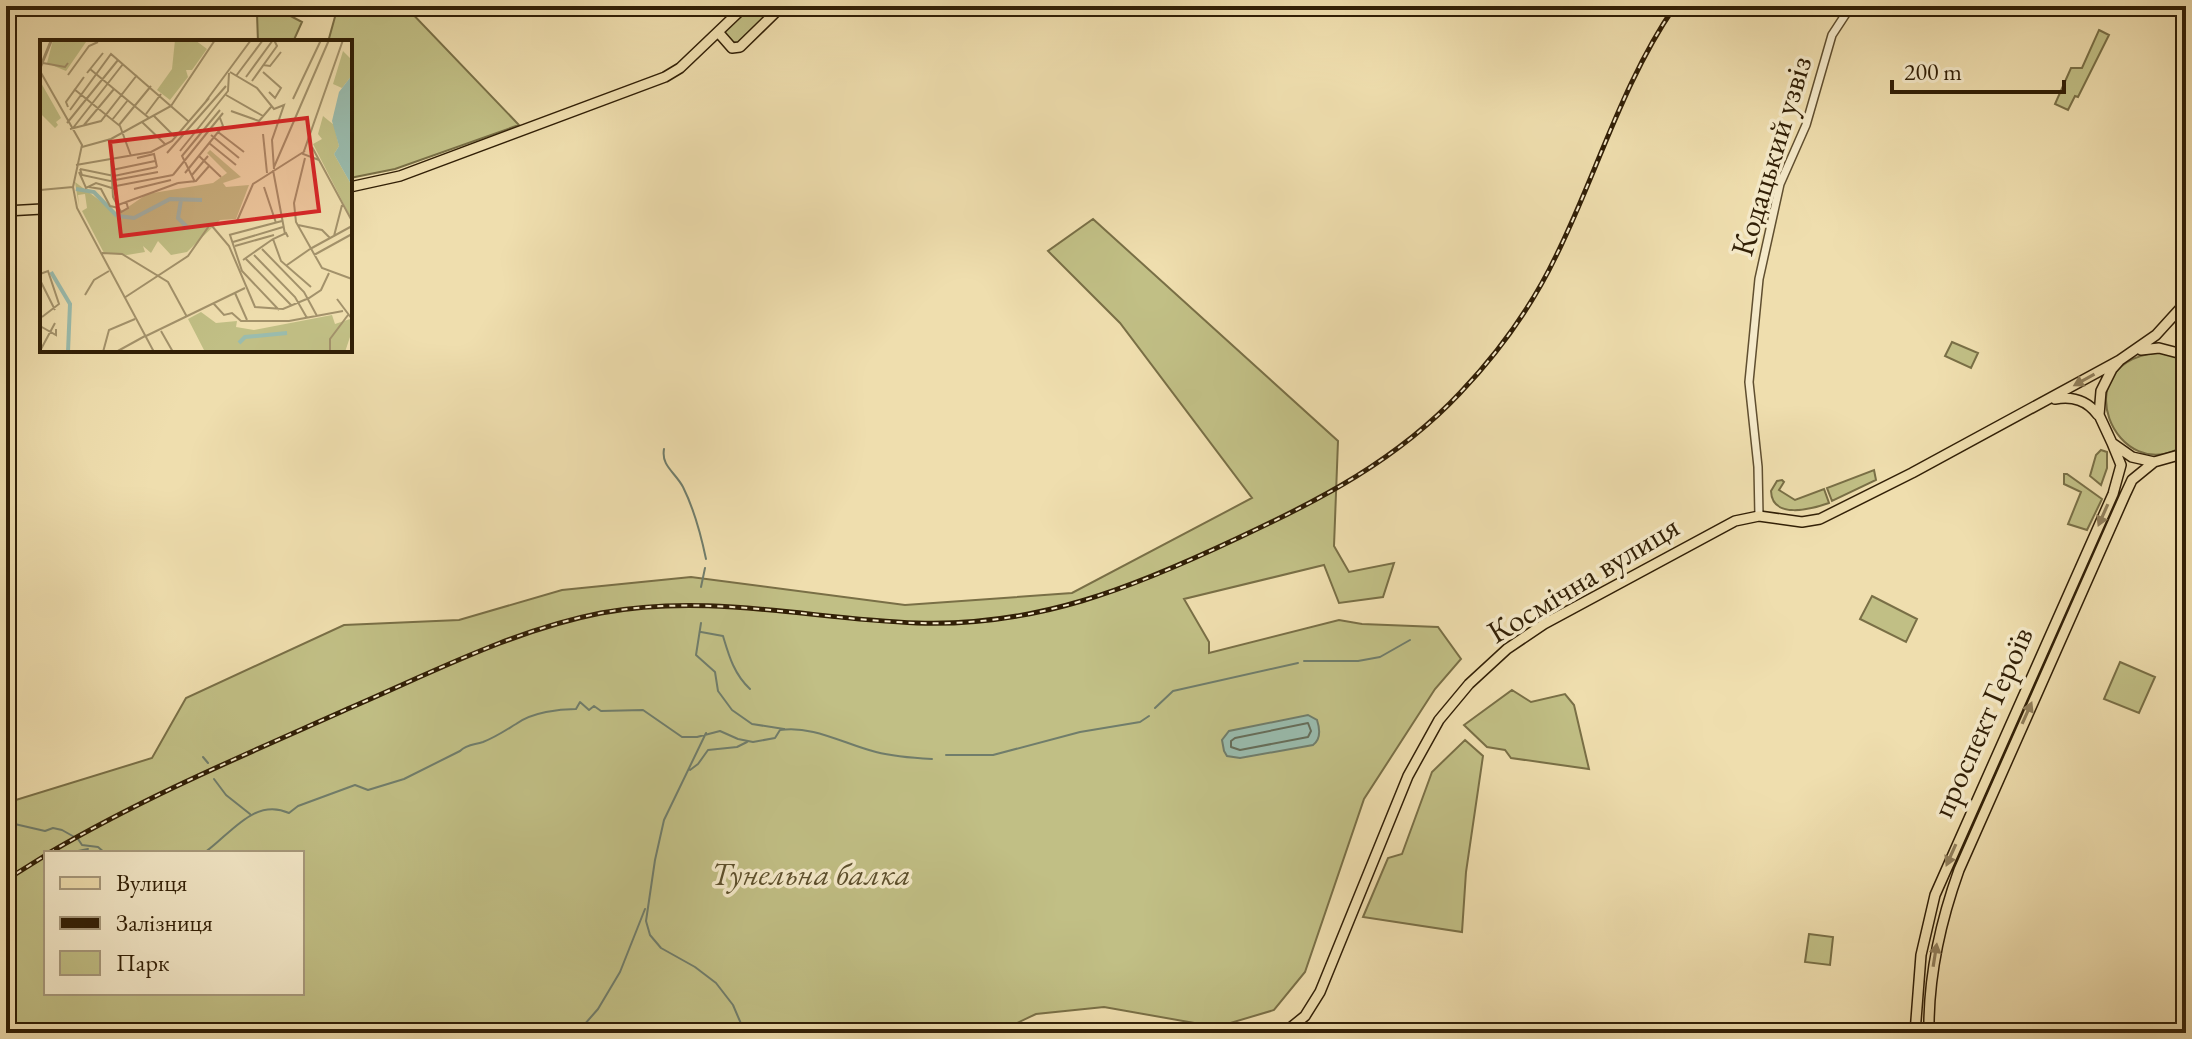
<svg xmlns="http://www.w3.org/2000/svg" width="2192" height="1039" font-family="'EB Garamond',serif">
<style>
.green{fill:#c1bf85;stroke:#796f46;stroke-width:2;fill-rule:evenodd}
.water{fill:#9abcae;stroke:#707d6b;stroke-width:2}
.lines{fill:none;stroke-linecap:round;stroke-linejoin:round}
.shore{stroke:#666e5a;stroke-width:2}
.stream{stroke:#707d6b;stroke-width:2}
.minor-casing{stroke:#604f30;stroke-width:10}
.major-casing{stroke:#311f06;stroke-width:12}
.minor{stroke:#f5eaca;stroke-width:7}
.major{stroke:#efdeae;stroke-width:9}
.rail-casing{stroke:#311f06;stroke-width:5}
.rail{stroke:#f5eaca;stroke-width:2;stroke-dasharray:6;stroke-linecap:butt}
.oneway{fill:#907e5a}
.labels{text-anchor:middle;stroke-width:7;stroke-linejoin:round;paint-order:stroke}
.street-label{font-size:32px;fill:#311f06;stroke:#f5eaca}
.park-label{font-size:32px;font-style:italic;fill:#5c4f2c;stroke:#f5eaca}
.inset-river{fill:none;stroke:#9abcae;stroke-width:4}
.inset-road{fill:none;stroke:#a3926b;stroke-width:2}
.view{fill:#d62828;fill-opacity:0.15;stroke:#d62828;stroke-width:4}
.inset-edge{fill:none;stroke:#311f06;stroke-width:4}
</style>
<rect width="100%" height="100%" fill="#efdeae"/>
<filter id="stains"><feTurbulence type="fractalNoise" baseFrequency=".0025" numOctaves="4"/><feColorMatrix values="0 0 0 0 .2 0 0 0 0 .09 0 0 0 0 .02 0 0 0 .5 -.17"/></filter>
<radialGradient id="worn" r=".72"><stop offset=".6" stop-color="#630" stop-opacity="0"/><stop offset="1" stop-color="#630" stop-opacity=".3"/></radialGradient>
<path class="green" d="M 338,6 L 405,6 L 519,125 L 395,169 L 350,178 L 350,42 L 328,42 Z
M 750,6 L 777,6 L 738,43 L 732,42 L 725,34 L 725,30 Z
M 285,13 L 302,22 L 293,42 L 258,42 L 257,14 Z
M 2099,30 L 2109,35 L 2078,97 L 2075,96 L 2068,110 L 2055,104 L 2071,68 L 2082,68 Z
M 1093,219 L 1338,441 L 1334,546 L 1349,572 L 1394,563 L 1383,597 L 1339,603 L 1324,565 L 1184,599 L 1209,642 L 1209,653 L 1339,620 L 1362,624 L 1438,627 L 1461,659 L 1435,689 L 1364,799 L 1305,972 L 1274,1010 L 1217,1027 L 1104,1007 L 1036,1014 L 996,1033 L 6,1033 L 6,803 L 152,758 L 186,698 L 344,625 L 459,620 L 562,590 L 691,577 L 905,605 L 1072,593 L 1252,498 L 1120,323 L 1048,251 ZM 46,853 L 302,853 L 302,993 L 46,993 Z
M 1952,342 L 1978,353 L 1971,368 L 1945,356 Z
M 2164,352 L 2186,361 L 2186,444 C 2117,493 2058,358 2164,352 Z
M 2101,450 L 2107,452 L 2107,468 L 2101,485 L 2090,476 L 2096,455 Z
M 1874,470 L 1876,480 L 1832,501 L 1827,488 Z
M 2064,474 L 2067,474 L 2102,499 L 2087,530 L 2068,524 L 2081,492 L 2064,484 Z
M 1782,480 L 1784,482 L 1779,490 L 1795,500 L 1824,489 L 1829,503 C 1812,509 1772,520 1771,491 L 1777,481 Z
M 1872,596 L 1917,619 L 1906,642 L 1860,619 Z
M 2120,662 L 2155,677 L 2139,713 L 2104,699 Z
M 1512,690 L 1531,702 L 1565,694 L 1574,705 L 1589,769 L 1511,758 L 1505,750 L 1487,747 L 1464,725 Z
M 1465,740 L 1483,756 L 1466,872 L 1462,932 L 1363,917 L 1388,858 L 1402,854 L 1432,772 Z
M 1809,934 L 1833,937 L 1830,965 L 1805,962 Z"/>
<path class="water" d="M 1308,715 L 1317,720 C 1320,729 1321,739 1313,745 L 1240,758 L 1227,756 L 1224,751 L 1222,740 L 1229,731 Z"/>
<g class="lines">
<path class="shore" d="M 1308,723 L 1311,731 L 1308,737 L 1240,750 L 1231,747 L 1231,741 L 1235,738 Z"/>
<path class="stream" d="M 664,449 C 661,466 675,472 683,487 C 694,509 701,535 706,559
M 701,587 L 705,568
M 701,623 L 696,655 L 715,672 L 718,691 L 732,710 L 752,724 L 784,729
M 701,632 L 723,636 C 729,656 734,674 750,689
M 1304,661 L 1358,661 L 1380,657 L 1410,640
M 1155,708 L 1173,691 L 1298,663
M 706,733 L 664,820 L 655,860 L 646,921 L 650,935 L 661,948 L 695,967 L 716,983 L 733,1005 L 745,1033
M 946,755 L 993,755 L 1080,732 L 1140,722 L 1149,716
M 203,757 L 208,763
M 690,770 L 698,764 L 708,750 L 737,747 L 747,742
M 214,779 L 226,795 L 250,814
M 6,822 L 45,831 L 53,828 L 62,830 L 78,839 L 82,845 L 98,847 L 105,853
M 78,851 L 88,849
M 111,853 L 117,853
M 204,853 C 230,835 254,797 289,813 L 298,806 L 355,785 L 368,790 L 404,779 L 460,751 C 467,744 474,745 483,742 C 496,737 506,730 516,724 C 532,712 560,709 576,709 L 580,702 L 589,710 L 594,706 L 601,711 L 643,710 L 682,737 L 697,737 L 720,731 L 738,739 L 753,742 L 775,738 L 780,730 C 813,725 844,744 876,752 C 895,757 913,758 932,759
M 577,1033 L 598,1009 L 620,972 L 645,909"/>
<defs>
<path id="minor" d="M 1759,516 L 1758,467 L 1749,382 L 1759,279 L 1780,184 L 1806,125 L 1832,35 L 1851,6"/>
<path id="major" d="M 718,32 L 732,48 L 740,47 L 782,6
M 350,187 L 400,176 L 665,77 L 680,68 L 745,6
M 6,211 L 42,209
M 2186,302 L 2156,335 L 2120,360 L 2112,369 L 2101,391 L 2099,415 L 2112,443 L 2132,457 L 2154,462 L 2186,453
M 2141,350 L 2159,348 L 2186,355
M 2055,399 C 2073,396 2087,400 2098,415
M 1058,1033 L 1073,1033
M 1284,1033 L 1305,1016 L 1320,992 L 1408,776 L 1439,720 L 1469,684 L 1507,649 L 1544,624 L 1735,521 L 1759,516 L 1802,522 L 1820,519 L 1912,473 L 2120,360
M 1915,1033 L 1921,955 L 1935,895 L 2113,494 L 2121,465 L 2112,443
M 1929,1033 C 1928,976 1940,923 1959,870 L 2125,495 L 2132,480 L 2154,462"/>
</defs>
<use href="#minor" class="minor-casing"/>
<use href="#major" class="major-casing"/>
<use href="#minor" class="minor"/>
<use href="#major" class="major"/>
<defs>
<path id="rail" d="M 49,853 C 146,796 249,753 352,707 C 433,672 514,630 601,613 C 710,593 809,619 917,623 C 1036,627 1132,588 1238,538 C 1320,500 1397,460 1460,393 C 1499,352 1532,306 1556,256 C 1597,173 1622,83 1675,6
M 6,880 L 46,855"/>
</defs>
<use href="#rail" class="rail-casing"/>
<use href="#rail" class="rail"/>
</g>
<defs><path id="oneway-solid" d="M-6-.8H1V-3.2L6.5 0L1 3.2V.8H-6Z" transform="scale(2)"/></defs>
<g class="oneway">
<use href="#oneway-solid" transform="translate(2084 380) rotate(151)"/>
<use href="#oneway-solid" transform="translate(2103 515) rotate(114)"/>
<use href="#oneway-solid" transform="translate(2027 713) rotate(-66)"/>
<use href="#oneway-solid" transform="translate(1951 855) rotate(114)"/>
<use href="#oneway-solid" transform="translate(1935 955) rotate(-81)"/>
</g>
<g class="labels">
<g class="street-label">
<text transform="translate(1771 156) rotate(-73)" y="11">Кодацький узвіз</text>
<text transform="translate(1583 579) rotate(-31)" y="11">Космічна вулиця</text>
<text transform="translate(1982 722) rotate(-66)" y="11">проспект Героїв</text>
</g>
<g class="park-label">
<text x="811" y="885">Тунельна балка</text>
</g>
</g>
<g transform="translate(40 40)">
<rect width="312" height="312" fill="#efdeae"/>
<path d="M 13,0 L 46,2 L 26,31 L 7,23 ZM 135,0 L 155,0 L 167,9 L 152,30 L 146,30 L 148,37 L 130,60 L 117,50 L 132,29 ZM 303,11 L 312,20 L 312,35 L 302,48 L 293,44 ZM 0,41 L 21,78 L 16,82 L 18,85 L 15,88 L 0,73 ZM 283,76 L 294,85 L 299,106 L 294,114 L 312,146 L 312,180 L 273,104 L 282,99 L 278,94 ZM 170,110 L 201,137 L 183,143 L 186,147 L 209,145 L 196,179 L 180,180 L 147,212 L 131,215 L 118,201 L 111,213 L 103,206 L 105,212 L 87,215 L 64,213 L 42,171 L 47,168 L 45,154 L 38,155 L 39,166 L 35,142 L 78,174 L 107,154 L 173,143 L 187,133 L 167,113 ZM 161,272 L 176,283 L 197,281 L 196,287 L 214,290 L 292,275 L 295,284 L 310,279 L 312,291 L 305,312 L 165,312 L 148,279 Z" fill="#c1bf85"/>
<path d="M 312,19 L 312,146 L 294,114 L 299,106 L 292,81 L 299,52 L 312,35 Z" fill="#9abcae"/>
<path class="inset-river" d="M 36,149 L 54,152 L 77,176M 141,160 L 138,178 L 149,189M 78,176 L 94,178 L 130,159 L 162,160M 11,232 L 30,264 L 28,312M 199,303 L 205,297 L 247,293"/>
<path class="inset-road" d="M 3,23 L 25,27 L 28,23M 223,25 L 230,26 L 241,12M 0,27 L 11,0M 0,29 L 12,0M 50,29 L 109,78M 0,31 L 42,105 L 33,147 L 37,168 L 114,312M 190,32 L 217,48 L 234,69 L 244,65 L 232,100 L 234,129M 223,32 L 241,48 L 235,58 L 229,52M 47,33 L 63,13M 28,35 L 49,6 L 58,2M 196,36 L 223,0M 206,37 L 233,0M 212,41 L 237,6 L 234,0M 34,49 L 80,86 L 91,116M 186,55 L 223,76M 253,59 L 281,0M 166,61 L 211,0M 28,67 L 26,62 L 44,37M 30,70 L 71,14 L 148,81M 191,71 L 219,81 L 231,67M 106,74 L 121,54M 113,75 L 135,97M 72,80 L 88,60M 102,82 L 125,104M 27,83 L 78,20M 44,85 L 74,49M 79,85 L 111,46M 33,88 L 83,24M 30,89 L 61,81 L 97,35M 178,92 L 204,112M 223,94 L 227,133M 171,95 L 199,118M 169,103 L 196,125M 42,107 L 71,99 L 131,66 L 175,0M 272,107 L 312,181M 140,111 L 188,51 L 189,33M 127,113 L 186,46M 159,116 L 181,137M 97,118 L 114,114 L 117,127M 265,118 L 254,163 L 256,182 L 282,228 L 312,239M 279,120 L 263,114 L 303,0M 71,121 L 73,157 L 81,172 L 88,168 L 86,161M 36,125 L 111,112 L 132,101 L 169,58M 234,127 L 289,0M 40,129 L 42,135 L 70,141 L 118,132M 40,129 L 74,136 L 117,127M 72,130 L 115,121M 233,130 L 245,194M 39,132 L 46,148 L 56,143 L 75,149M 145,133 L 183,86 L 180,78M 133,135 L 183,73M 152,135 L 168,116M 155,142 L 142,116 L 180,70M 138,143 L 156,141 L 170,125M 76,146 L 133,135M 49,147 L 61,149 L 70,166 L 79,168M 224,147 L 236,183M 94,149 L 131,140M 0,150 L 33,147M 78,165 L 138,143M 258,185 L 282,190 L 290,198M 172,186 L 189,206 L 215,267 L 243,269 L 269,258 L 281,250 L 289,233M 189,195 L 242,181M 190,195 L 202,231 L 239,270M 294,196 L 302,165M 233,199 L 241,221 L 271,247M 193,202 L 243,187M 195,206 L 234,195M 222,209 L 264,252 L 277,276M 270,209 L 312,186M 62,213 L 82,214 L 128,242 L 147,277M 214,215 L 255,257 L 267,278M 274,215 L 312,194M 206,219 L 252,266M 203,220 L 233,199 L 246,193 L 248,197M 247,225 L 270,209M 0,234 L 8,231 L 19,264 L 2,277M 0,240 L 15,270M 195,253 L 207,280M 45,255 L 54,240 L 69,231M 84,258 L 148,216 L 169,186 L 197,181 L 213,144 L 265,111M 297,259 L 312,279M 174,264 L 184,275 L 192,273 L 201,281 L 249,281 L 303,271M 0,286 L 16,295 L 16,289M 121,291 L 133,312M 106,296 L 205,248M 0,311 L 15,283M 63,312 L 69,290 L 95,279M 76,312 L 105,296M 290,312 L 290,299 L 308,275"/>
<path class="view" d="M 267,78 L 279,171 L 81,196 L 70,102 Z"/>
<rect width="312" height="312" class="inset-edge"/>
</g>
<rect width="2192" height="1039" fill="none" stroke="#efdeae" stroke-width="32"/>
<rect x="8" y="8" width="2176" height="1023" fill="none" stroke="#311f06" stroke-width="4"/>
<rect x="16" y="16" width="2160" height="1007" fill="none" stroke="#311f06" stroke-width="2"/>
<rect x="44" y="851" width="260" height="144" fill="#f5eaca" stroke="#a7997c" stroke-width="2"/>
<rect x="60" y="877" width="40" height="12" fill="#efdeae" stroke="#a7997c" stroke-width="2"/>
<text x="116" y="891" font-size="24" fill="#311f06">Вулиця</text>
<rect x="60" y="917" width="40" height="12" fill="#311f06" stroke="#a7997c" stroke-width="2"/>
<text x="116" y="931" font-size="24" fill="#311f06">Залізниця</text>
<rect x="60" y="951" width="40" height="24" fill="#c1bf85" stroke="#a7997c" stroke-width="2"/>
<text x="116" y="971" font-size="24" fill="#311f06">Парк</text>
<path d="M1892 80v12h172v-12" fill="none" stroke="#311f06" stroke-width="4"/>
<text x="1904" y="80" font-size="24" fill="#311f06" stroke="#f5eaca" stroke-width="6" paint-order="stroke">200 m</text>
<rect width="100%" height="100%" filter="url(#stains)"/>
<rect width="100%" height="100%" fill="url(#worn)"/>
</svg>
